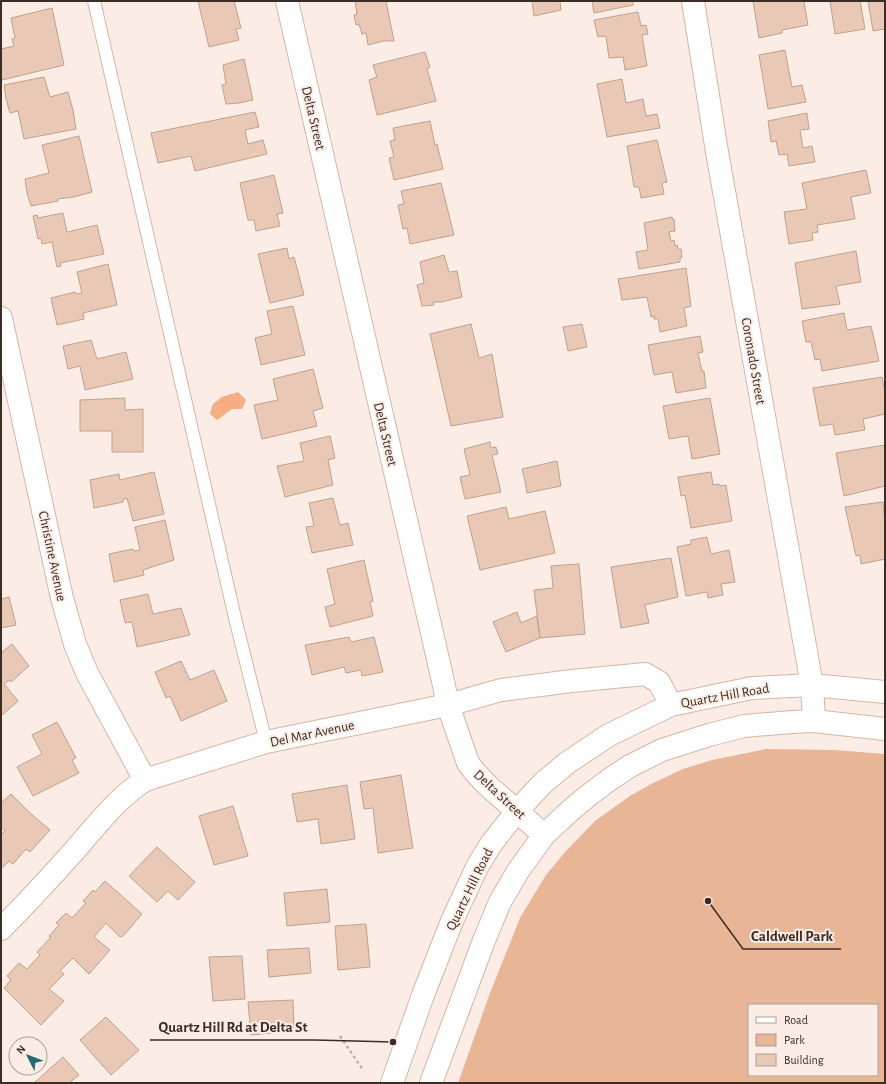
<svg xmlns="http://www.w3.org/2000/svg" width="886" height="1084" font-family="'Alegreya Sans',sans-serif">
<style>
.green{fill:#e8b697;fill-rule:evenodd}
.water{fill:#f5ae81}
.building{fill:#e9c9b6;stroke:#bfa18e}
.lines{fill:none;stroke-linecap:round;stroke-linejoin:round}
.lane-casing{stroke:#d5b6a3;stroke-width:14}
.street-casing{stroke:#d5b6a3;stroke-width:24}
.secondary-casing{stroke:#d5b6a3;stroke-width:24}
.path{stroke:#beb1a9;stroke-width:2.5;stroke-dasharray:3 3;stroke-linecap:butt}
.lane{stroke:#fff;stroke-width:12}
.street{stroke:#fff;stroke-width:22}
.secondary{stroke:#fff;stroke-width:22}
.labels{text-anchor:middle;stroke-width:4;stroke-linejoin:round;paint-order:stroke}
.street-label{font-size:14px;fill:#392d25;stroke:#fbede5}
.leader{fill:none;stroke:#392d25;stroke-width:1.5}
.callout-dot{fill:#392d25;stroke:#fbede5;stroke-width:1.5}
.callout-label{font-size:15px;text-anchor:middle;font-weight:bold;fill:#392d25;stroke:#fbede5;stroke-width:4;stroke-linejoin:round;paint-order:stroke}
</style>
<rect width="100%" height="100%" fill="#fbede5"/>
<path class="green" d="M 766,749 L 834,750 L 885,754 L 885,1083 L 458,1083 L 490,993 L 520,918 L 546,875 L 565,852 L 595,821 L 630,796 L 651,784 L 683,769 L 712,760 ZM 749,1005 L 877,1005 L 877,1075 L 749,1075 Z"/>
<path class="water" d="M 238,392 L 246,400 L 242,409 L 232,409 L 217,420 L 210,414 L 213,404 L 222,397 Z"/>
<path class="building" d="M 198,1 L 234,1 L 241,28 L 236,29 L 239,40 L 209,47 Z
M 355,1 L 386,1 L 394,41 L 383,41 L 368,45 L 366,33 L 362,34 L 359,24 L 356,25 L 354,15 L 357,15 Z
M 532,1 L 560,1 L 561,10 L 534,16 Z
M 592,1 L 633,1 L 633,5 L 594,13 Z
M 753,1 L 804,1 L 808,25 L 782,30 L 782,33 L 759,38 Z
M 830,1 L 860,1 L 865,29 L 835,34 Z
M 868,1 L 885,1 L 885,29 L 873,31 Z
M 52,8 L 64,65 L 2,80 L 1,74 L 1,49 L 14,46 L 12,39 L 15,38 L 11,18 Z
M 638,12 L 641,26 L 646,25 L 648,34 L 642,35 L 647,66 L 625,70 L 623,57 L 609,58 L 606,36 L 598,37 L 594,20 Z
M 785,50 L 792,87 L 802,85 L 806,102 L 768,109 L 759,55 Z
M 425,52 L 430,67 L 427,68 L 436,101 L 377,115 L 369,80 L 377,77 L 373,65 Z
M 244,59 L 253,100 L 239,103 L 226,104 L 222,85 L 226,84 L 223,65 Z
M 44,77 L 50,97 L 68,92 L 73,110 L 76,129 L 24,139 L 18,111 L 10,113 L 6,99 L 4,85 Z
M 622,79 L 626,103 L 643,99 L 646,116 L 657,114 L 660,128 L 607,137 L 597,84 Z
M 255,112 L 259,127 L 245,130 L 248,144 L 263,140 L 267,154 L 195,171 L 191,156 L 158,163 L 151,133 Z
M 807,113 L 809,129 L 800,130 L 803,148 L 812,146 L 815,162 L 789,166 L 787,154 L 779,155 L 776,141 L 771,142 L 768,121 Z
M 430,121 L 435,145 L 437,144 L 443,169 L 394,180 L 389,158 L 394,157 L 390,141 L 395,140 L 393,128 Z
M 79,136 L 92,192 L 74,197 L 58,199 L 58,201 L 31,206 L 27,193 L 25,179 L 49,173 L 42,145 Z
M 657,140 L 667,182 L 662,183 L 664,194 L 641,198 L 639,187 L 634,187 L 627,146 Z
M 866,170 L 871,193 L 851,197 L 855,219 L 817,225 L 818,232 L 812,233 L 813,240 L 789,244 L 784,212 L 807,209 L 802,183 Z
M 274,175 L 283,213 L 277,214 L 280,226 L 256,231 L 254,220 L 248,220 L 240,183 Z
M 441,183 L 454,235 L 410,244 L 407,228 L 403,229 L 398,205 L 404,204 L 401,191 Z
M 63,213 L 67,232 L 97,225 L 104,254 L 60,263 L 61,266 L 57,267 L 52,242 L 42,244 L 41,238 L 38,239 L 33,216 L 37,215 L 38,218 Z
M 672,217 L 673,220 L 674,219 L 675,231 L 669,232 L 671,241 L 674,240 L 675,246 L 677,245 L 678,249 L 681,249 L 682,257 L 680,258 L 680,262 L 639,269 L 636,252 L 648,250 L 644,223 Z
M 287,248 L 289,259 L 294,257 L 304,295 L 270,303 L 258,254 Z
M 856,251 L 861,282 L 836,286 L 840,304 L 802,309 L 795,263 Z
M 444,255 L 449,272 L 457,271 L 462,297 L 442,302 L 433,302 L 434,305 L 422,306 L 417,285 L 424,283 L 420,262 Z
M 108,264 L 117,305 L 83,313 L 84,319 L 57,325 L 51,298 L 75,292 L 76,294 L 82,293 L 77,272 Z
M 686,268 L 691,306 L 684,308 L 687,326 L 660,332 L 658,319 L 654,319 L 654,316 L 651,317 L 647,297 L 622,300 L 618,279 Z
M 293,306 L 305,355 L 261,365 L 255,338 L 272,334 L 267,311 Z
M 844,313 L 847,330 L 871,326 L 879,361 L 822,371 L 820,359 L 815,360 L 811,342 L 806,342 L 802,321 Z
M 471,324 L 479,358 L 492,354 L 503,417 L 451,426 L 430,334 Z
M 582,324 L 587,347 L 568,351 L 563,327 Z
M 700,336 L 703,352 L 698,353 L 702,371 L 704,371 L 706,388 L 676,393 L 672,372 L 654,375 L 648,345 Z
M 91,340 L 97,359 L 126,352 L 133,379 L 85,390 L 80,366 L 68,369 L 63,346 Z
M 313,369 L 323,408 L 313,411 L 317,426 L 262,439 L 254,405 L 278,400 L 273,379 Z
M 882,377 L 885,391 L 885,414 L 863,419 L 865,430 L 835,435 L 833,424 L 820,426 L 813,388 Z
M 125,398 L 125,410 L 143,409 L 143,452 L 112,452 L 112,431 L 80,431 L 80,400 Z
M 710,398 L 720,454 L 692,459 L 688,436 L 669,439 L 663,406 Z
M 330,436 L 335,458 L 328,460 L 333,485 L 285,497 L 277,466 L 304,461 L 300,443 Z
M 490,442 L 491,448 L 496,447 L 498,454 L 492,455 L 501,492 L 465,499 L 460,477 L 470,475 L 464,449 Z
M 885,445 L 885,486 L 844,496 L 836,453 Z
M 557,461 L 561,486 L 527,493 L 525,481 L 522,469 Z
M 154,472 L 164,514 L 133,521 L 127,498 L 123,500 L 123,502 L 94,508 L 90,480 L 119,474 L 120,480 Z
M 711,472 L 713,485 L 719,484 L 720,486 L 726,485 L 732,521 L 691,528 L 685,495 L 681,496 L 678,477 Z
M 333,498 L 340,525 L 348,523 L 353,545 L 312,553 L 306,527 L 314,526 L 309,503 Z
M 883,502 L 885,521 L 885,559 L 861,564 L 860,555 L 856,556 L 845,507 Z
M 506,507 L 509,519 L 545,511 L 555,553 L 480,570 L 467,516 Z
M 165,520 L 174,560 L 143,570 L 144,575 L 114,582 L 109,554 L 133,549 L 134,551 L 140,550 L 135,527 Z
M 707,537 L 711,554 L 729,550 L 735,582 L 721,584 L 723,595 L 708,598 L 707,592 L 686,596 L 677,547 L 691,544 L 691,540 Z
M 671,558 L 678,597 L 645,605 L 649,623 L 621,628 L 611,567 Z
M 364,560 L 373,601 L 370,602 L 373,616 L 330,627 L 325,607 L 335,604 L 327,569 Z
M 579,564 L 585,634 L 540,638 L 534,590 L 553,588 L 551,566 Z
M 148,594 L 153,614 L 181,608 L 190,635 L 137,647 L 132,622 L 125,623 L 120,600 Z
M 9,597 L 16,625 L 1,628 L 1,599 Z
M 517,612 L 521,623 L 537,616 L 540,638 L 506,652 L 493,622 Z
M 349,637 L 351,642 L 374,637 L 383,672 L 362,676 L 361,670 L 346,673 L 344,667 L 312,675 L 305,645 Z
M 12,644 L 29,666 L 11,682 L 9,680 L 4,684 L 18,701 L 1,716 L 1,653 Z
M 181,661 L 190,680 L 214,670 L 227,701 L 181,721 L 170,696 L 166,698 L 155,672 Z
M 57,722 L 76,758 L 72,760 L 79,773 L 33,796 L 17,767 L 42,754 L 32,735 Z
M 401,775 L 413,848 L 378,853 L 373,808 L 364,809 L 360,782 Z
M 347,785 L 355,839 L 321,844 L 318,819 L 297,822 L 292,794 Z
M 11,794 L 30,813 L 50,830 L 30,852 L 26,849 L 13,864 L 9,861 L 1,869 L 1,835 L 5,831 L 1,827 L 1,803 Z
M 233,806 L 248,856 L 214,865 L 199,816 Z
M 157,847 L 195,882 L 178,900 L 168,891 L 157,902 L 129,876 Z
M 105,881 L 142,914 L 123,936 L 120,937 L 106,923 L 94,937 L 110,950 L 89,974 L 73,958 L 60,971 L 64,974 L 49,989 L 64,1001 L 41,1025 L 4,988 L 11,980 L 7,976 L 19,963 L 27,969 L 40,955 L 37,952 L 51,937 L 49,936 L 59,925 L 56,923 L 66,913 L 72,918 L 86,903 L 83,901 L 93,890 L 95,892 Z
M 327,889 L 330,922 L 287,926 L 284,893 Z
M 366,924 L 370,967 L 338,970 L 335,926 Z
M 309,948 L 311,973 L 269,977 L 267,950 Z
M 242,956 L 245,999 L 213,1001 L 209,957 Z
M 293,1000 L 294,1031 L 251,1035 L 248,1002 Z
M 106,1017 L 139,1050 L 111,1075 L 80,1040 Z
M 63,1057 L 79,1075 L 69,1083 L 36,1083 L 35,1082 Z"/>
<g class="lines">
<defs>
<path id="lane" d="M 94,1 L 235,618 L 266,742"/>
<path id="street" d="M 287,1 L 443,681 L 448,705 L 468,763 L 474,771 L 487,785 L 544,835
M 693,1 L 717,152 L 812,685 L 814,721
M 1,318 L 62,598 L 75,644 L 87,673 L 145,780
M 1,929 C 26,904 50,878 74,851 C 96,826 116,799 145,780 L 266,742 L 448,705 L 501,690 L 572,681 L 645,674 L 659,682 L 671,705"/>
<path id="secondary" d="M 392,1083 L 423,995 L 452,921 L 477,867 L 491,844 L 517,811 L 543,783 L 567,763 L 609,735 L 671,705 L 752,688 L 812,685 L 885,692
M 431,1083 L 483,943 L 500,902 L 518,871 L 544,835 L 572,809 L 589,795 L 609,780 L 630,766 L 662,750 L 709,735 L 744,726 L 792,722 L 814,721 L 885,729"/>
</defs>
<use href="#lane" class="lane-casing"/>
<use href="#street" class="street-casing"/>
<use href="#secondary" class="secondary-casing"/>
<path class="path" d="M 340,1036 L 363,1070"/>
<use href="#lane" class="lane"/>
<use href="#street" class="street"/>
<use href="#secondary" class="secondary"/>
</g>
<g class="labels">
<g class="street-label">
<text transform="translate(314 118) rotate(77)" y="5">Delta Street</text>
<text transform="translate(754 361) rotate(80)" y="5">Coronado Street</text>
<text transform="translate(386 434) rotate(77)" y="5">Delta Street</text>
<text transform="translate(53 556) rotate(78)" y="5">Christine Avenue</text>
<text transform="translate(725 695) rotate(-10)" y="5">Quartz Hill Road</text>
<text transform="translate(312 733) rotate(-12)" y="5">Del Mar Avenue</text>
<text transform="translate(500 794) rotate(43)" y="5">Delta Street</text>
<text transform="translate(469 889) rotate(-64)" y="5">Quartz Hill Road</text>
</g>
</g>
<path class="leader" d="M708 901L743 949H841M393 1042L315 1040H150"/>
<g class="callout-dot">
<circle cx="708" cy="901" r="4"/>
<circle cx="393" cy="1042" r="4"/>
</g>
<g class="callout-label">
<text x="792" y="941">Caldwell Park</text>
<text x="233" y="1032">Quartz Hill Rd at Delta St</text>
</g>
<rect width="886" height="1084" fill="none" stroke="#392d25" stroke-width="4"/>
<rect x="748" y="1004" width="130" height="72" fill="#fbede5" stroke="#ada098"/>
<rect x="756" y="1017" width="20" height="6" fill="#ffffff" stroke="#ada098"/>
<text x="784" y="1024" font-size="12" fill="#392d25">Road</text>
<rect x="756" y="1034" width="20" height="12" fill="#e8b697" stroke="#ada098"/>
<text x="784" y="1044" font-size="12" fill="#392d25">Park</text>
<rect x="756" y="1054" width="20" height="12" fill="#e9c9b6" stroke="#ada098"/>
<text x="784" y="1064" font-size="12" fill="#392d25">Building</text>
<g transform="translate(28 1056) rotate(312)"><circle r="19" fill="#fbede5" stroke="#ada098"/>
<path d="M0-3L7 15L0 10L-7 15Z" fill="#216c72"/>
<text y="-6" font-size="11" font-weight="bold" text-anchor="middle" fill="#392d25">N</text>
</g>
</svg>
